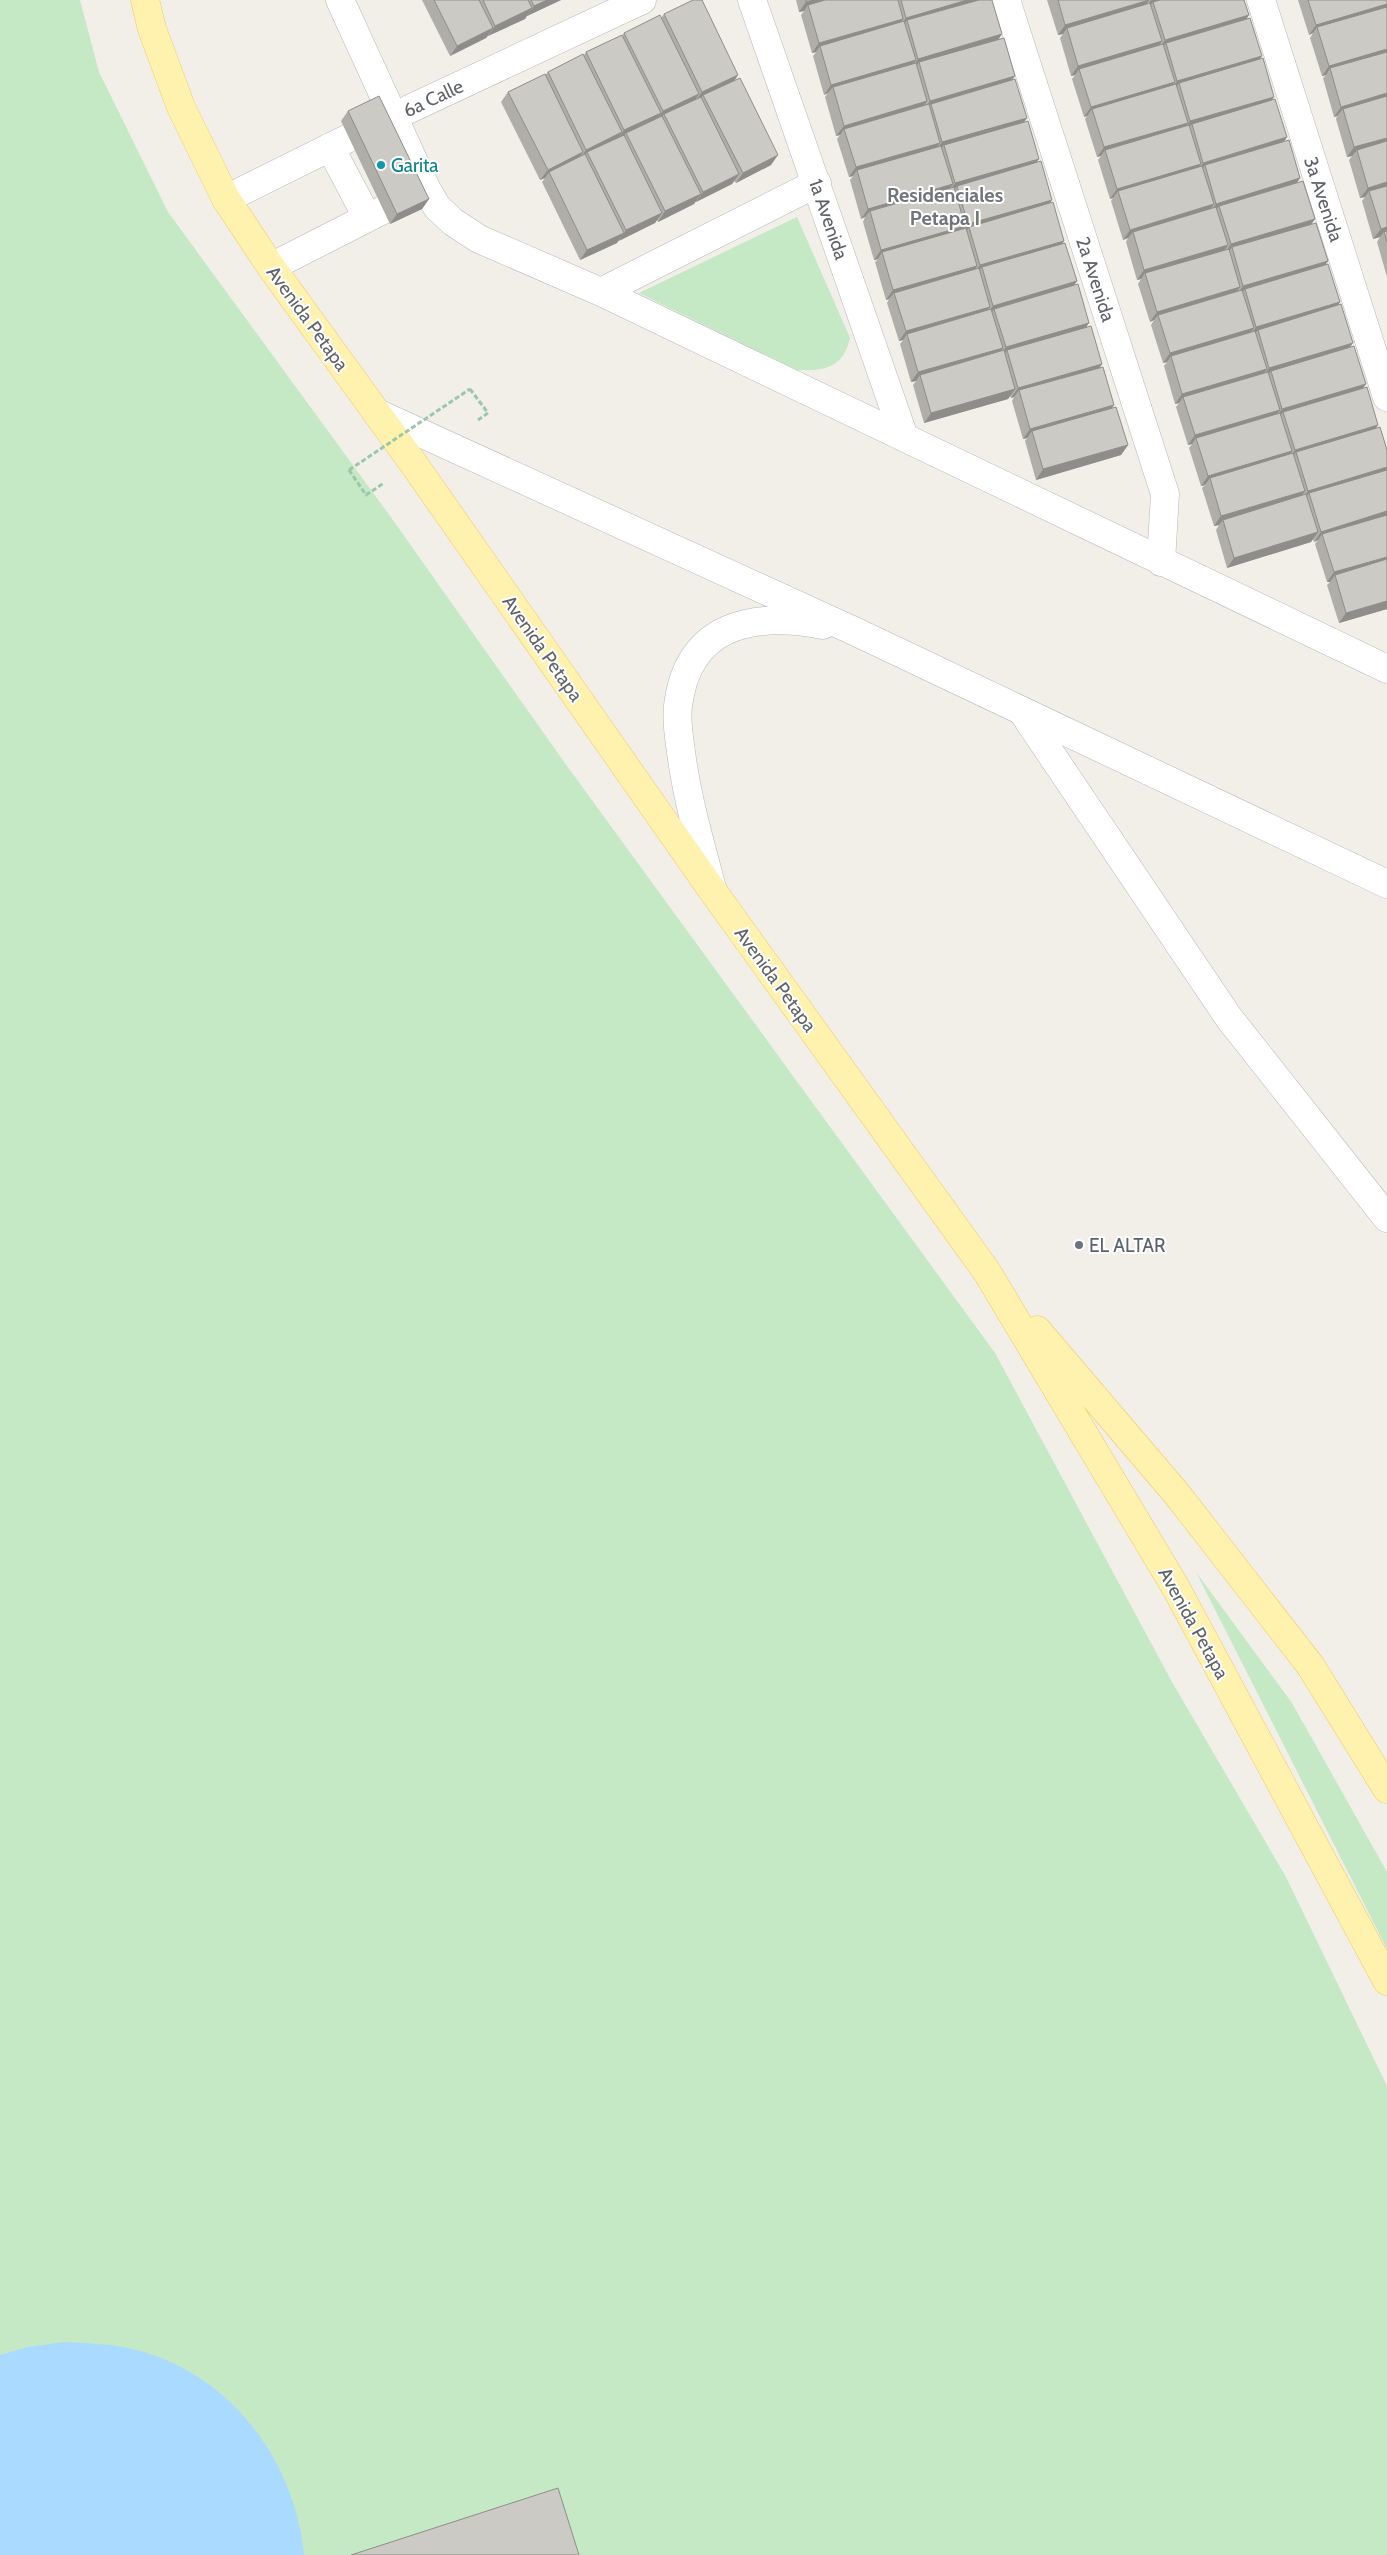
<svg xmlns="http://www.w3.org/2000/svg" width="1387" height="2555" font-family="Cabin,sans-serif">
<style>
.green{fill:#c5e8c5}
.water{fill:#aadaff}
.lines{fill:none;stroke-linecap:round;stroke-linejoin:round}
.minor-casing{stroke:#b5b8bc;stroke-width:29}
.tertiary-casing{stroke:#b5b8bc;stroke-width:29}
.primary-casing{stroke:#f2c960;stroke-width:29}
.path{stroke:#9cc7a9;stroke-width:3;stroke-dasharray:5 2.5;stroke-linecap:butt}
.minor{stroke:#fff;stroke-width:28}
.tertiary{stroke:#fff;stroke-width:28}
.primary{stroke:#fff2af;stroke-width:28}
.path-bridge{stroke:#9cc7a9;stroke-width:3;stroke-dasharray:5 2.5;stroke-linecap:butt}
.wall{fill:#afaea9}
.shaded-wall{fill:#8f8d8a}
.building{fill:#cccac5;stroke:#8f8d8a}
.culture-dot{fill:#0f9aa8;stroke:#fff;stroke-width:2}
.worship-dot{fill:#6b7280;stroke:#fff;stroke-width:2}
.labels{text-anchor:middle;stroke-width:4;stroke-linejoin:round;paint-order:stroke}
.street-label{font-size:19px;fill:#5f6368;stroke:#fff}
.culture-label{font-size:19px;fill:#0d838f;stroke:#fff;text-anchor:start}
.worship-label{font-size:19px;fill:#5b616d;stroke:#fff;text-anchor:start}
.neighbourhood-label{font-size:20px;font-weight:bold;fill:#70757a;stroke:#fff}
</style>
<rect width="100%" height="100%" fill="#f1efe8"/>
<path class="green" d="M 0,0 L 80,0 L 99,72 L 168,212 L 390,516 L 567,766 L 995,1353 L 1172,1682 L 1286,1877 L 1387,2086 L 1387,2555 L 0,2555 Z
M 797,217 L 850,338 C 843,368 825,371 797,370 L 639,293 Z
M 1196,1572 L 1292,1703 L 1387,1872 L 1387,1949 Z"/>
<path class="water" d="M 64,2342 C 88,2343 112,2344 136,2350 C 231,2374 295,2461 304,2555 L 0,2555 L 0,2355 L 28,2347 Z"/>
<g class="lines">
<defs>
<path id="minor" d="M 340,0 L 426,188 L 437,207 L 453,222 L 479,239 L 601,292 L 1387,669
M 752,0 L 904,437
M 1006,0 L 1165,494 L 1161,562
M 1261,0 L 1387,397
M 330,147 L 367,217
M 226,199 L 369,128 L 642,0
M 271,267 L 418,192
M 601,292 L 817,183
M 1022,711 L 1229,1018 L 1387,1218"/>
<path id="tertiary" d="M 377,413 L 854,631 L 1387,884
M 712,888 C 700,843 687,798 681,752 C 679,737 676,721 678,706 C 688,623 754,612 823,625"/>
<path id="primary" d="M 145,0 L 152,29 L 181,107 L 226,199 L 271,267 L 413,463 L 712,890 L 987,1272 L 1176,1588 L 1387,1981
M 1037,1330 L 1176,1493 L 1310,1665 L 1387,1789"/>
</defs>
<use href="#minor" class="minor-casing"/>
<use href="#tertiary" class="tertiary-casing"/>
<use href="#primary" class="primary-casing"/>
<path class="path" d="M 470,389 L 488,413 L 478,420
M 349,470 L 366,495 L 384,483"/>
<use href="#minor" class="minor"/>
<use href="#tertiary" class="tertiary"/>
<use href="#primary" class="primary"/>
<path class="path-bridge" d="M 349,470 L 470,389"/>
</g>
<path class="wall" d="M 422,0 L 561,0 L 527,16 L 527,15 L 525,19 L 488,36 L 486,38 L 450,56 Z
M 796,0 L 992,0 L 999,39 L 1049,203 L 1064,241 L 1062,244 L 1077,281 L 1074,285 L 1087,327 L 1102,364 L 1100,367 L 1114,405 L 1112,408 L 1128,445 L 1121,455 L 1036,480 L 1025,441 L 1027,438 L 1023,439 L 1012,401 L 1014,397 L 1011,398 L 1010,396 L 1008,399 L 924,423 L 913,385 L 916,381 L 911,382 L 900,344 L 903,340 L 899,341 L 887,303 L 889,299 L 886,300 L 875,262 L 878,259 L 874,260 L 863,222 L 865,217 L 861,219 L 850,180 L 853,176 L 849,177 L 837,139 L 840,135 L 836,136 L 825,97 L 828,93 L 824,95 L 813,56 L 816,52 L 812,53 L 801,15 L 804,11 L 799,12 Z
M 1047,0 L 1244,0 L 1246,19 L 1260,59 L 1271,101 L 1284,141 L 1300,178 L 1297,183 L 1315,219 L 1311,224 L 1328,261 L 1325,265 L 1340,302 L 1337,306 L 1363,388 L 1378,425 L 1376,428 L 1387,450 L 1387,609 L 1339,623 L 1327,585 L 1330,582 L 1327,582 L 1315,544 L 1318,540 L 1314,542 L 1313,539 L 1311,542 L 1227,568 L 1216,530 L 1219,525 L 1214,526 L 1202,488 L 1205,485 L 1201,486 L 1189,448 L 1192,444 L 1188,445 L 1176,407 L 1179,403 L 1175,404 L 1164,366 L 1167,362 L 1163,363 L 1151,325 L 1154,320 L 1150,322 L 1138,284 L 1141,279 L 1137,280 L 1126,242 L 1128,238 L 1123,240 L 1111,201 L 1113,198 L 1110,199 L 1098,160 L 1101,156 L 1097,157 L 1085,119 L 1087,116 L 1084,117 L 1072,79 L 1075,75 L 1071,76 L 1060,38 L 1063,34 L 1058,35 Z
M 1298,0 L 1387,0 L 1387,277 L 1377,242 L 1380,237 L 1373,239 L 1362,201 L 1365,197 L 1360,198 L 1349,160 L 1352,156 L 1347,157 L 1336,119 L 1337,116 L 1334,117 L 1323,78 L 1326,75 L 1322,76 L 1310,38 L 1313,33 L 1309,35 Z
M 664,14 L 738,75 L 735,80 L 771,165 L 736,183 L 734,181 L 732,184 L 696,202 L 696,201 L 694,204 L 658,222 L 657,220 L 655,223 L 619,240 L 617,243 L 580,260 L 542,182 L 545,178 L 540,180 L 501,102 L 508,92 L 545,75 L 548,72 L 584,55 L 586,52 L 622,36 L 624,33 L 661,18 Z
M 348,111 L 429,199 L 422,209 L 390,224 L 341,121 Z"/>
<path class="shaded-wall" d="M 547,0 L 561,0 L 527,16 L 534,6 Z
M 814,0 L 841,0 L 808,5 L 804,11 L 799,12 L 806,2 Z
M 967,0 L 985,0 L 907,20 L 902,27 L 899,28 L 906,18 Z
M 1149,0 L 1142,10 L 1067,28 L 1063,34 L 1058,35 L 1065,25 Z
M 1151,0 L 1176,0 L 1153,2 L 1149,8 L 1145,9 Z
M 1387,4 L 1387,12 L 1317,27 L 1313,33 L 1309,35 L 1316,25 Z
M 532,8 L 525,19 L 488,36 L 495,26 Z
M 1249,15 L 1242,26 L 1166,43 L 1161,49 L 1158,50 L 1165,40 Z
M 903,19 L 896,29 L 820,46 L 816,52 L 812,53 L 819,43 Z
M 493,28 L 486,38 L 450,56 L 457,46 Z
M 1002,34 L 995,45 L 919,62 L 915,68 L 911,69 L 918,59 Z
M 1162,41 L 1155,51 L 1079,69 L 1075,75 L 1071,76 L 1078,66 Z
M 1387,49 L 1387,57 L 1330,68 L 1326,75 L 1322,76 L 1329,66 Z
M 1262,56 L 1255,66 L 1179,83 L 1174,90 L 1170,91 L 1177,81 Z
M 916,60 L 909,70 L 833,87 L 828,93 L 824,95 L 831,85 Z
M 738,75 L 731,85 L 703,95 L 700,100 L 695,102 L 702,92 Z
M 1015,76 L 1007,86 L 931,104 L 927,110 L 923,111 L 930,101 Z
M 1175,82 L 1167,92 L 1092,109 L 1087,116 L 1084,117 L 1091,107 Z
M 1387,93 L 1387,101 L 1343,109 L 1337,116 L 1334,117 L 1341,107 Z
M 699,94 L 692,104 L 664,114 L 661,119 L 656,121 L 663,111 Z
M 1274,97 L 1267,107 L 1192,124 L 1187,130 L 1183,131 L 1190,121 Z
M 927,101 L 920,112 L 844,129 L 840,135 L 836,136 L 844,126 Z
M 661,113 L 654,123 L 626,133 L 622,138 L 617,140 L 624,130 Z
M 1027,118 L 1020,128 L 944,145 L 940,150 L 935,152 L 942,142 Z
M 1188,123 L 1181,133 L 1105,150 L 1101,156 L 1097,157 L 1104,147 Z
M 622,132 L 615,143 L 587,152 L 583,158 L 579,160 L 586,150 Z
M 1287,137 L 1280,148 L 1205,165 L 1200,172 L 1196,173 L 1203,163 Z
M 1387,138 L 1387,145 L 1357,150 L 1352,156 L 1347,157 L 1354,147 Z
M 940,143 L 933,153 L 857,170 L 853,176 L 849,177 L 856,167 Z
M 583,152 L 576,162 L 549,172 L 545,178 L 540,180 L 548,170 Z
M 778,155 L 771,165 L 736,183 L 743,173 Z
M 1039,159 L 1032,169 L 957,186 L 953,192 L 948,193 L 955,183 Z
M 1201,164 L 1194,174 L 1118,191 L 1113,198 L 1110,199 L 1117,189 Z
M 739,174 L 732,184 L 696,202 L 703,192 Z
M 1300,178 L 1293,188 L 1219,206 L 1215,212 L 1209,214 L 1216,204 Z
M 1387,182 L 1387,190 L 1369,191 L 1365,197 L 1360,198 L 1368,188 Z
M 953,184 L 946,194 L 870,211 L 865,217 L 861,219 L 868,209 Z
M 701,194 L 694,204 L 658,222 L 665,211 Z
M 429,199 L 422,209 L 390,224 L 397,214 Z
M 1052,200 L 1045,210 L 969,227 L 965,233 L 961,234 L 968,224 Z
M 1214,204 L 1207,214 L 1133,232 L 1128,238 L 1123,240 L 1130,230 Z
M 662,213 L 655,223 L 619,241 L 626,230 Z
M 1315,219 L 1308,229 L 1232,247 L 1228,253 L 1224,254 L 1231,244 Z
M 965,226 L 958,236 L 882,252 L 878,259 L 874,260 L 881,250 Z
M 1387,227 L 1387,235 L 1384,232 L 1380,237 L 1373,239 L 1381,229 Z
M 624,233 L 617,243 L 580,260 L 587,250 Z
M 1064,241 L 1057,251 L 982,267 L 977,274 L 973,275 L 980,265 Z
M 1228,245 L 1221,255 L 1145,273 L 1141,279 L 1137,280 L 1144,270 Z
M 1328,261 L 1321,271 L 1245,289 L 1240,295 L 1236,296 L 1243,286 Z
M 977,266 L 970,277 L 894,293 L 889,299 L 886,300 L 893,290 Z
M 1077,281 L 1070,291 L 994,309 L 990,315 L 985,316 L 993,306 Z
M 1240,287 L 1233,297 L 1158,315 L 1154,320 L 1150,322 L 1157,312 Z
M 1340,302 L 1333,312 L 1258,330 L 1253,336 L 1249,337 L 1256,327 Z
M 990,307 L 983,317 L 907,334 L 903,340 L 899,341 L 906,331 Z
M 1089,323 L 1082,333 L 1007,350 L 1003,356 L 999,357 L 1006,347 Z
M 1254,328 L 1246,338 L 1171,356 L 1167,362 L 1163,363 L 1170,353 Z
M 1353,343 L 1346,353 L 1271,371 L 1266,377 L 1262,378 L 1269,368 Z
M 1003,348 L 996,358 L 920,375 L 916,381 L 911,382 L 918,372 Z
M 1102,364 L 1095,374 L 1019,390 L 1014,397 L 1011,398 L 1018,388 Z
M 1267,369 L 1259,379 L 1183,397 L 1179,403 L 1175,404 L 1182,394 Z
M 1366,384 L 1359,394 L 1283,412 L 1279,418 L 1275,419 L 1282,409 Z
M 1015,389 L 1008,399 L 924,423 L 931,413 Z
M 1114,405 L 1107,415 L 1032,431 L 1027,438 L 1023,439 L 1030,429 Z
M 1280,410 L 1273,420 L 1196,438 L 1192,444 L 1188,445 L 1195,435 Z
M 1378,425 L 1371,435 L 1296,452 L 1291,460 L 1288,461 L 1295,450 Z
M 1128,445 L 1121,455 L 1036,480 L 1043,469 Z
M 1292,451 L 1285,461 L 1210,478 L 1205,485 L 1201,486 L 1208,476 Z
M 1387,467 L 1387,472 L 1309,493 L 1305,499 L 1301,501 L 1308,491 Z
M 1305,491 L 1298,501 L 1223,520 L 1219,525 L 1214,526 L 1221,516 Z
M 1387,511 L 1387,519 L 1322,534 L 1318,540 L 1314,542 L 1321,532 Z
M 1318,532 L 1311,542 L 1227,568 L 1234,558 Z
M 1387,557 L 1387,565 L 1335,575 L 1330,582 L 1327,582 L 1334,572 Z
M 1387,601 L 1387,609 L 1339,623 L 1346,613 Z"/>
<path class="building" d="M 434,0 L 479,0 L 493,28 L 457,46 Z
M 483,0 L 528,0 L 532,8 L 495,26 Z
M 531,0 L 547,0 L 534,6 Z
M 693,0 L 702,0 L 738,75 L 702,92 L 664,14 Z
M 806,0 L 814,0 L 806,2 Z
M 825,0 L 898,0 L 903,19 L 819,43 L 808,5 Z
M 901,0 L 967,0 L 906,18 Z
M 979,0 L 992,0 L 1002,34 L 918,59 L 907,20 Z
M 1058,0 L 1149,0 L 1065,25 Z
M 1160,0 L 1244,0 L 1249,15 L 1165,40 L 1153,2 Z
M 1308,0 L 1387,0 L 1387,4 L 1316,25 Z
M 1150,3 L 1162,41 L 1078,66 L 1067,28 Z
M 1387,7 L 1387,49 L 1329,66 L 1317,27 Z
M 660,15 L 699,94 L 663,111 L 624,33 Z
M 1250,18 L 1262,56 L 1177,81 L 1166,43 Z
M 904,21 L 916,60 L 831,85 L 820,46 Z
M 622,35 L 661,113 L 624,130 L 586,52 Z
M 1004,38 L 1015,76 L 930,101 L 919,62 Z
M 1163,44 L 1175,82 L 1091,107 L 1079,69 Z
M 1387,52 L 1387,93 L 1341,107 L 1330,68 Z
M 583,54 L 622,132 L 586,150 L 548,72 Z
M 1263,58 L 1274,97 L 1190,121 L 1179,83 Z
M 916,63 L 927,101 L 844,126 L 833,87 Z
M 545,74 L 583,152 L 548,170 L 508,92 Z
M 740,78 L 778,155 L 743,173 L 703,95 Z
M 1015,79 L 1027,118 L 942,142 L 931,104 Z
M 1176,84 L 1188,123 L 1104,147 L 1092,109 Z
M 379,96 L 429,199 L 397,214 L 348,111 Z
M 1387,96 L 1387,138 L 1354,147 L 1343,109 Z
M 701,97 L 739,174 L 703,192 L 664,114 Z
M 1275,99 L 1287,137 L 1203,163 L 1192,124 Z
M 929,104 L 940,143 L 856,167 L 844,129 Z
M 662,116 L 701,194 L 665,211 L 626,133 Z
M 1028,121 L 1039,159 L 955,183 L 944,145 Z
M 1189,125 L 1201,164 L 1117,189 L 1105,150 Z
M 624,135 L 662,213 L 626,230 L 587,152 Z
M 1289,140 L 1300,178 L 1216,204 L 1205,165 Z
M 1387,141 L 1387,182 L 1368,188 L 1357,150 Z
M 941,146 L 953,184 L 868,209 L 857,170 Z
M 585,154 L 624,233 L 587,250 L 549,172 Z
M 1041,161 L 1052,200 L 968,224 L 957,186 Z
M 1202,166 L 1214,204 L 1130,230 L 1118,191 Z
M 1303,181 L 1315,219 L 1231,244 L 1219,206 Z
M 1387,186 L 1387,227 L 1381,229 L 1369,191 Z
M 954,187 L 965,226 L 881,250 L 870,211 Z
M 1053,202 L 1064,241 L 980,265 L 969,227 Z
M 1216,207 L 1228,245 L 1144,270 L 1133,232 Z
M 1316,223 L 1328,261 L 1243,286 L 1232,247 Z
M 966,228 L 977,266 L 893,290 L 882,252 Z
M 1387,231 L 1387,242 L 1384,232 Z
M 1065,243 L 1077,281 L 993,306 L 982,267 Z
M 1229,249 L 1240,287 L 1157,312 L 1145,273 Z
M 1328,264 L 1340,302 L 1256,327 L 1245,289 Z
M 979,268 L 990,307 L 906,331 L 894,293 Z
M 1078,284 L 1089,323 L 1006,347 L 994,309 Z
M 1242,290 L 1254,328 L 1170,353 L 1158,315 Z
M 1341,304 L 1353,343 L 1269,368 L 1258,330 Z
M 991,309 L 1003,348 L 918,372 L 907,334 Z
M 1091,326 L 1102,364 L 1018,388 L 1007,350 Z
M 1255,331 L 1267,369 L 1182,394 L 1171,356 Z
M 1354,346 L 1366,384 L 1282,409 L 1271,371 Z
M 1004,350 L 1015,389 L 931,413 L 920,375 Z
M 1103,367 L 1114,405 L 1030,429 L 1019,390 Z
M 1268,372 L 1280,410 L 1195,435 L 1183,397 Z
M 1367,387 L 1378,425 L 1295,450 L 1283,412 Z
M 1116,407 L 1128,445 L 1043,469 L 1032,431 Z
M 1280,413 L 1292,451 L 1208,476 L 1196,438 Z
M 1380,427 L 1387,450 L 1387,467 L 1308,491 L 1296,452 Z
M 1293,453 L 1305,491 L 1221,516 L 1210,478 Z
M 1387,470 L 1387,511 L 1321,532 L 1309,493 Z
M 1306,494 L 1318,532 L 1234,558 L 1223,520 Z
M 1387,515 L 1387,557 L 1334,572 L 1322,534 Z
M 1387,559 L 1387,601 L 1346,613 L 1335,575 Z
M 558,2488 L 579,2555 L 351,2555 Z"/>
<circle class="culture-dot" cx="381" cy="165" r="5"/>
<circle class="worship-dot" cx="1079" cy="1245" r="5"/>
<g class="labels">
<g class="street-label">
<text transform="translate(433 98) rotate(-25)" y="7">6a Calle</text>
<text transform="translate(1324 199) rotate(72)" y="7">3a Avenida</text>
<text transform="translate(829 219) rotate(71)" y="7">1a Avenida</text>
<text transform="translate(1096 279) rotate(72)" y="7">2a Avenida</text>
<text transform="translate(308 318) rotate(54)" y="7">Avenida Petapa</text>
<text transform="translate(543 648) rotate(55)" y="7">Avenida Petapa</text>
<text transform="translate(776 979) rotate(54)" y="7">Avenida Petapa</text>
<text transform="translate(1194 1623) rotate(61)" y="7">Avenida Petapa</text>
</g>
<g class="culture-label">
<text x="391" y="172">Garita</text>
</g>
<g class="worship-label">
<text x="1089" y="1252">EL ALTAR</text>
</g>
<g class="neighbourhood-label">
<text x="945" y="202">Residenciales<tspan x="945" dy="23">Petapa I</tspan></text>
</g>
</g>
</svg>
